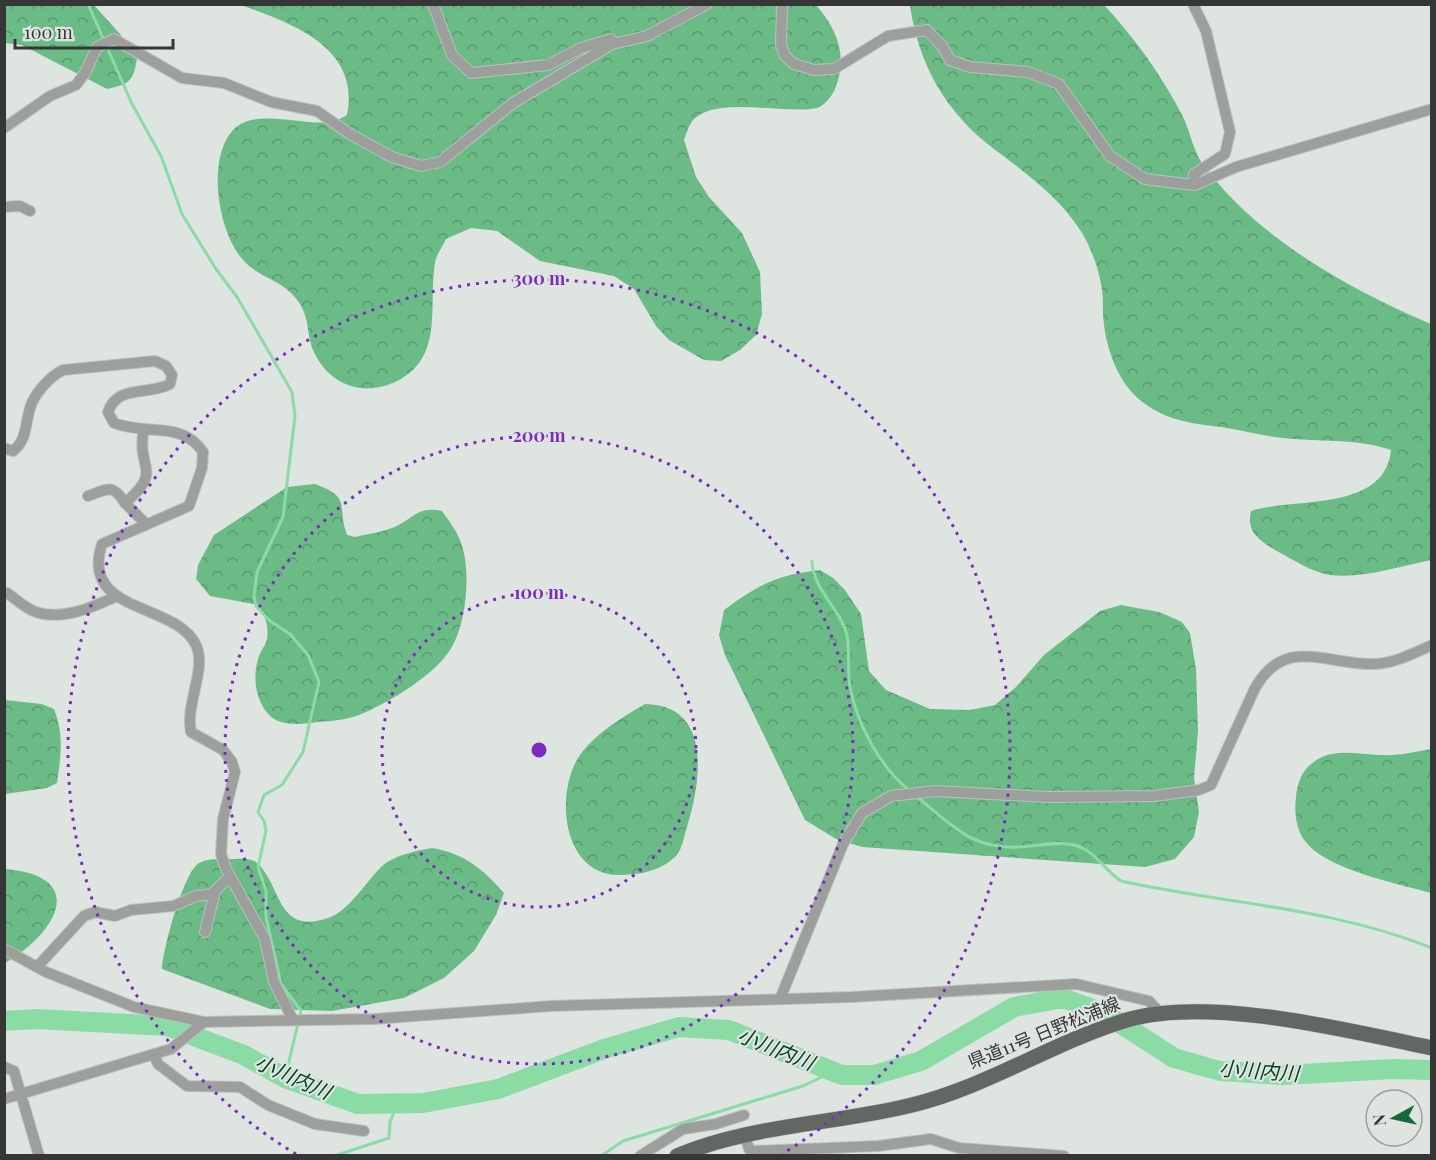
<svg xmlns="http://www.w3.org/2000/svg" width="1436" height="1160" font-family="'Playfair Display','Noto Sans JP',serif">
<style>
.forest{fill:url(#forest-crowns)}
.lines{fill:none;stroke-linecap:round;stroke-linejoin:round}
.stream{stroke:#8bdba5;stroke-width:3}
.river{stroke:#8bdba5;stroke-width:20}
.minor-casing{stroke:#bcc1be;stroke-width:12}
.primary-casing{stroke:#bcc1be;stroke-width:16}
.minor{stroke:#9d9f9d;stroke-width:10}
.primary{stroke:#636764;stroke-width:15}
.ring{fill:none;stroke:#7b2cbf;stroke-width:3;stroke-dasharray:3 6}
.labels{text-anchor:middle;stroke-width:4.5;stroke-linejoin:round;paint-order:stroke}
.street-label{font-size:18px;fill:#353736;stroke:#dee4e0}
.water-label{font-size:20px;font-style:italic;fill:#004120;stroke:#dee4e0}
.centre{fill:#7b2cbf;stroke:#dee4e0;stroke-width:3}
.ring-label{font-size:18px;text-anchor:middle;font-weight:bold;fill:#7b2cbf;stroke:#dee4e0;stroke-width:4.5;stroke-linejoin:round;paint-order:stroke}
</style>
<defs>
<pattern id="forest-crowns" width="20" height="18" patternUnits="userSpaceOnUse" patternTransform="scale(1.5)"><rect width="20" height="18" fill="#6bbb87"/><path d="M2 6a3 3 0 1 1 6 0M12 15a3 3 0 1 1 6 0" fill="none" stroke="#59996f"/></pattern>
</defs>
<rect width="100%" height="100%" fill="#dee4e0"/>
<path class="forest" d="M 4,5 L 94,5 L 120,34 L 137,57 C 134,81 130,84 107,89 L 22,45 L 5,43 Z
M 241,5 L 816,5 C 838,30 848,57 835,89 C 832,96 824,106 817,108 C 785,115 711,94 691,123 C 688,127 686,135 684,140 L 696,177 L 709,197 L 742,233 L 760,272 L 762,314 L 756,335 L 740,350 L 721,361 L 704,360 L 669,340 L 656,326 L 634,289 L 614,276 L 540,261 L 497,231 L 471,228 L 446,239 C 443,246 436,255 435,263 C 428,304 444,354 401,379 C 369,397 334,389 316,356 C 304,335 313,315 292,294 C 279,280 257,276 244,261 C 218,234 206,159 233,130 C 254,107 303,126 330,122 C 336,121 342,118 347,115 C 361,47 291,23 241,5 Z
M 910,5 L 1104,5 C 1134,37 1163,77 1183,117 C 1190,131 1193,150 1202,163 C 1255,237 1350,290 1431,324 L 1431,560 C 1400,566 1363,579 1330,575 C 1311,572 1292,559 1275,550 C 1259,540 1246,532 1251,511 C 1292,497 1385,513 1391,450 C 1356,438 1320,442 1283,438 C 1262,436 1242,430 1221,427 C 1195,424 1170,421 1148,406 C 1121,389 1108,355 1104,325 C 1102,311 1104,297 1101,284 C 1098,267 1091,248 1082,233 C 1060,197 1027,174 994,149 C 946,113 918,64 910,5 Z
M 315,484 C 353,498 336,505 347,535 L 355,537 C 366,534 378,533 389,529 C 412,522 415,505 442,511 C 448,520 455,528 459,538 C 472,565 467,619 453,645 C 439,673 387,704 359,715 C 346,720 331,721 318,722 C 303,724 282,727 270,716 C 255,701 252,675 259,656 C 261,650 266,645 267,639 C 269,626 265,616 259,605 L 210,596 L 196,579 L 198,565 L 214,535 L 287,487 Z
M 820,570 L 833,578 L 845,590 L 861,614 L 869,671 L 886,690 L 930,709 L 970,710 L 995,705 L 1016,687 L 1044,655 L 1100,611 L 1121,605 L 1159,612 L 1182,622 L 1190,633 L 1196,669 L 1198,731 L 1194,778 L 1199,812 L 1194,837 L 1175,859 L 1145,867 L 862,847 L 836,839 L 805,820 L 725,655 L 719,635 L 724,610 C 759,584 777,575 820,570 Z
M 5,700 L 42,704 L 54,709 C 64,735 61,756 57,783 L 47,788 L 5,794 Z
M 645,704 C 713,705 701,782 687,827 C 684,836 682,850 676,856 C 659,872 639,875 617,875 C 563,873 555,796 578,758 C 594,734 621,718 645,704 Z
M 1431,749 L 1431,893 C 1399,884 1325,869 1305,841 C 1296,830 1294,811 1296,797 C 1298,778 1304,766 1322,757 C 1340,749 1362,755 1381,755 C 1398,756 1415,752 1431,749 Z
M 432,848 C 464,853 484,870 504,893 L 496,915 L 474,951 L 444,978 L 404,998 L 332,1011 L 270,1009 L 162,969 C 163,949 183,873 199,863 C 207,858 222,859 231,859 C 239,859 251,857 257,863 C 282,885 276,936 328,918 C 349,911 366,882 381,867 C 394,855 415,851 432,848 Z
M 5,869 C 90,876 56,934 5,963 Z"/>
<g class="lines">
<path class="stream" d="M 88,4 L 132,104 L 161,156 L 182,214 L 216,269 L 237,297 L 292,392 L 295,416 L 283,517 L 257,572 L 254,596 L 256,606 L 270,621 L 290,634 L 308,655 L 319,682 L 303,752 L 282,785 L 264,795 L 258,812 L 264,821 L 266,831 L 258,867 L 266,891 L 266,917 L 281,984 L 301,1011 L 285,1078
M 812,561 C 813,590 840,608 847,635 C 850,652 847,670 850,687 C 857,724 880,767 909,790
M 916,796 C 951,824 971,850 1019,847 C 1036,846 1058,841 1074,845 C 1095,850 1104,870 1121,881 C 1225,904 1330,907 1432,948
M 334,1156 L 389,1138 L 390,1122 L 397,1104
M 601,1156 L 623,1141 L 803,1086 L 834,1071"/>
<path class="river" d="M 4,1021 L 36,1019 L 167,1026 L 244,1055 L 285,1078 L 358,1104 L 423,1103 L 498,1089 L 604,1049 L 679,1027 L 729,1030 L 842,1075 L 874,1075 L 921,1061 L 1014,1007 L 1063,998 L 1106,1014 L 1174,1058 L 1220,1071 L 1284,1075 L 1392,1069 L 1432,1070"/>
<defs>
<path id="minor" d="M 433,4 L 452,55 L 471,73 L 548,65 L 581,48 L 611,39
M 782,4 L 781,45 L 785,56 L 794,64 L 814,70 L 834,69 L 888,36 L 927,30 L 943,47 L 950,60 L 970,67 L 1028,72 L 1059,84 L 1110,156 L 1145,179 L 1169,182 L 1195,185 L 1236,167 L 1432,109
M 1193,4 L 1206,31 L 1230,132 L 1225,154 L 1194,174 L 1195,185
M 4,128 L 50,96 L 76,85 L 85,73 L 97,47 L 114,39 L 182,78 L 224,83 L 271,102 L 317,111 L 350,134 L 392,157 L 421,166 L 440,162 L 513,103 L 612,44 L 647,36 L 707,4
M 4,207 L 20,206 L 30,211
M 144,429 C 135,469 165,469 125,503 L 146,524
M 4,448 L 13,451 C 27,440 25,425 30,408 C 34,394 50,376 63,370 L 155,361 L 166,366 L 172,375 L 170,384 C 148,396 117,384 108,412 L 114,423 C 147,436 182,420 203,452 L 202,468 L 189,506 L 102,544 C 79,614 176,602 196,645 C 207,669 185,704 191,732 L 223,750 L 232,762 L 235,772 L 223,819 L 221,854 L 226,869 L 265,939 L 274,982 L 292,1018
M 88,496 C 108,489 112,483 125,503
M 7,593 C 16,599 26,609 36,612 C 62,621 93,607 115,597
M 205,932 L 215,891 L 230,876
M 4,949 L 46,972 L 134,1007 L 204,1022 L 374,1019 L 551,1006 L 852,997 L 1076,984 L 1149,1001 L 1161,1014
M 37,967 L 84,916 L 95,912 L 115,916 L 131,910 L 173,906 L 196,896 L 214,894
M 780,999 L 843,844 L 862,813 L 891,796 L 935,791 L 1048,797 L 1154,796 L 1199,790 L 1211,785 L 1255,688 C 1286,634 1328,666 1375,664 C 1395,663 1414,653 1432,645
M 154,1055 L 158,1064 L 187,1086 L 240,1087 L 268,1105 L 315,1124 L 364,1131
M 4,1067 L 14,1071 L 39,1156
M 4,1099 L 171,1049 L 204,1022
M 745,1136 L 749,1149 L 753,1151 L 878,1146 L 931,1139 L 959,1148 L 1064,1156
M 640,1156 L 683,1129 L 716,1124 L 744,1115"/>
<path id="primary" d="M 677,1156 C 749,1125 836,1124 912,1105 C 987,1087 1053,1042 1127,1020 C 1210,996 1346,1030 1432,1048"/>
</defs>
<use href="#minor" class="minor-casing"/>
<use href="#primary" class="primary-casing"/>
<use href="#minor" class="minor"/>
<use href="#primary" class="primary"/>
</g>
<g class="ring">
<circle cx="539" cy="750" r="157"/>
<circle cx="539" cy="750" r="314"/>
<path d="M296 1154A471 471 0 1 1 782 1154"/>
</g>
<g class="labels">
<g class="street-label">
<text transform="translate(1044 1033) rotate(-22)" y="6">県道11号 日野松浦線</text>
</g>
<g class="water-label">
<text transform="translate(776 1049) rotate(22)" y="7">小川内川</text>
<text transform="translate(1259 1071) rotate(4)" y="7">小川内川</text>
<text transform="translate(293 1077) rotate(24)" y="7">小川内川</text>
</g>
</g>
<circle cx="539" cy="750" r="9" class="centre"/>
<g class="ring-label">
<text x="539" y="285">300 m</text>
<text x="539" y="442">200 m</text>
<text x="539" y="599">100 m</text>
</g>
<rect width="1436" height="1160" fill="none" stroke="#353736" stroke-width="12"/>
<g transform="translate(1394 1118) rotate(262)"><circle r="28" fill="#dee4e0" stroke="#9a9f9c" stroke-width="1.5"/>
<path d="M0-4.5L10 22L0 15L-10 22Z" fill="#146a3c"/>
<text y="-9" font-size="16" font-weight="bold" text-anchor="middle" fill="#353736">N</text>
</g>
<path d="M15 39v9h158v-9" fill="none" stroke="#353736" stroke-width="3"/>
<text x="24" y="39" font-size="18" fill="#353736" stroke="#dee4e0" stroke-width="4.5" paint-order="stroke">100 m</text>
</svg>
